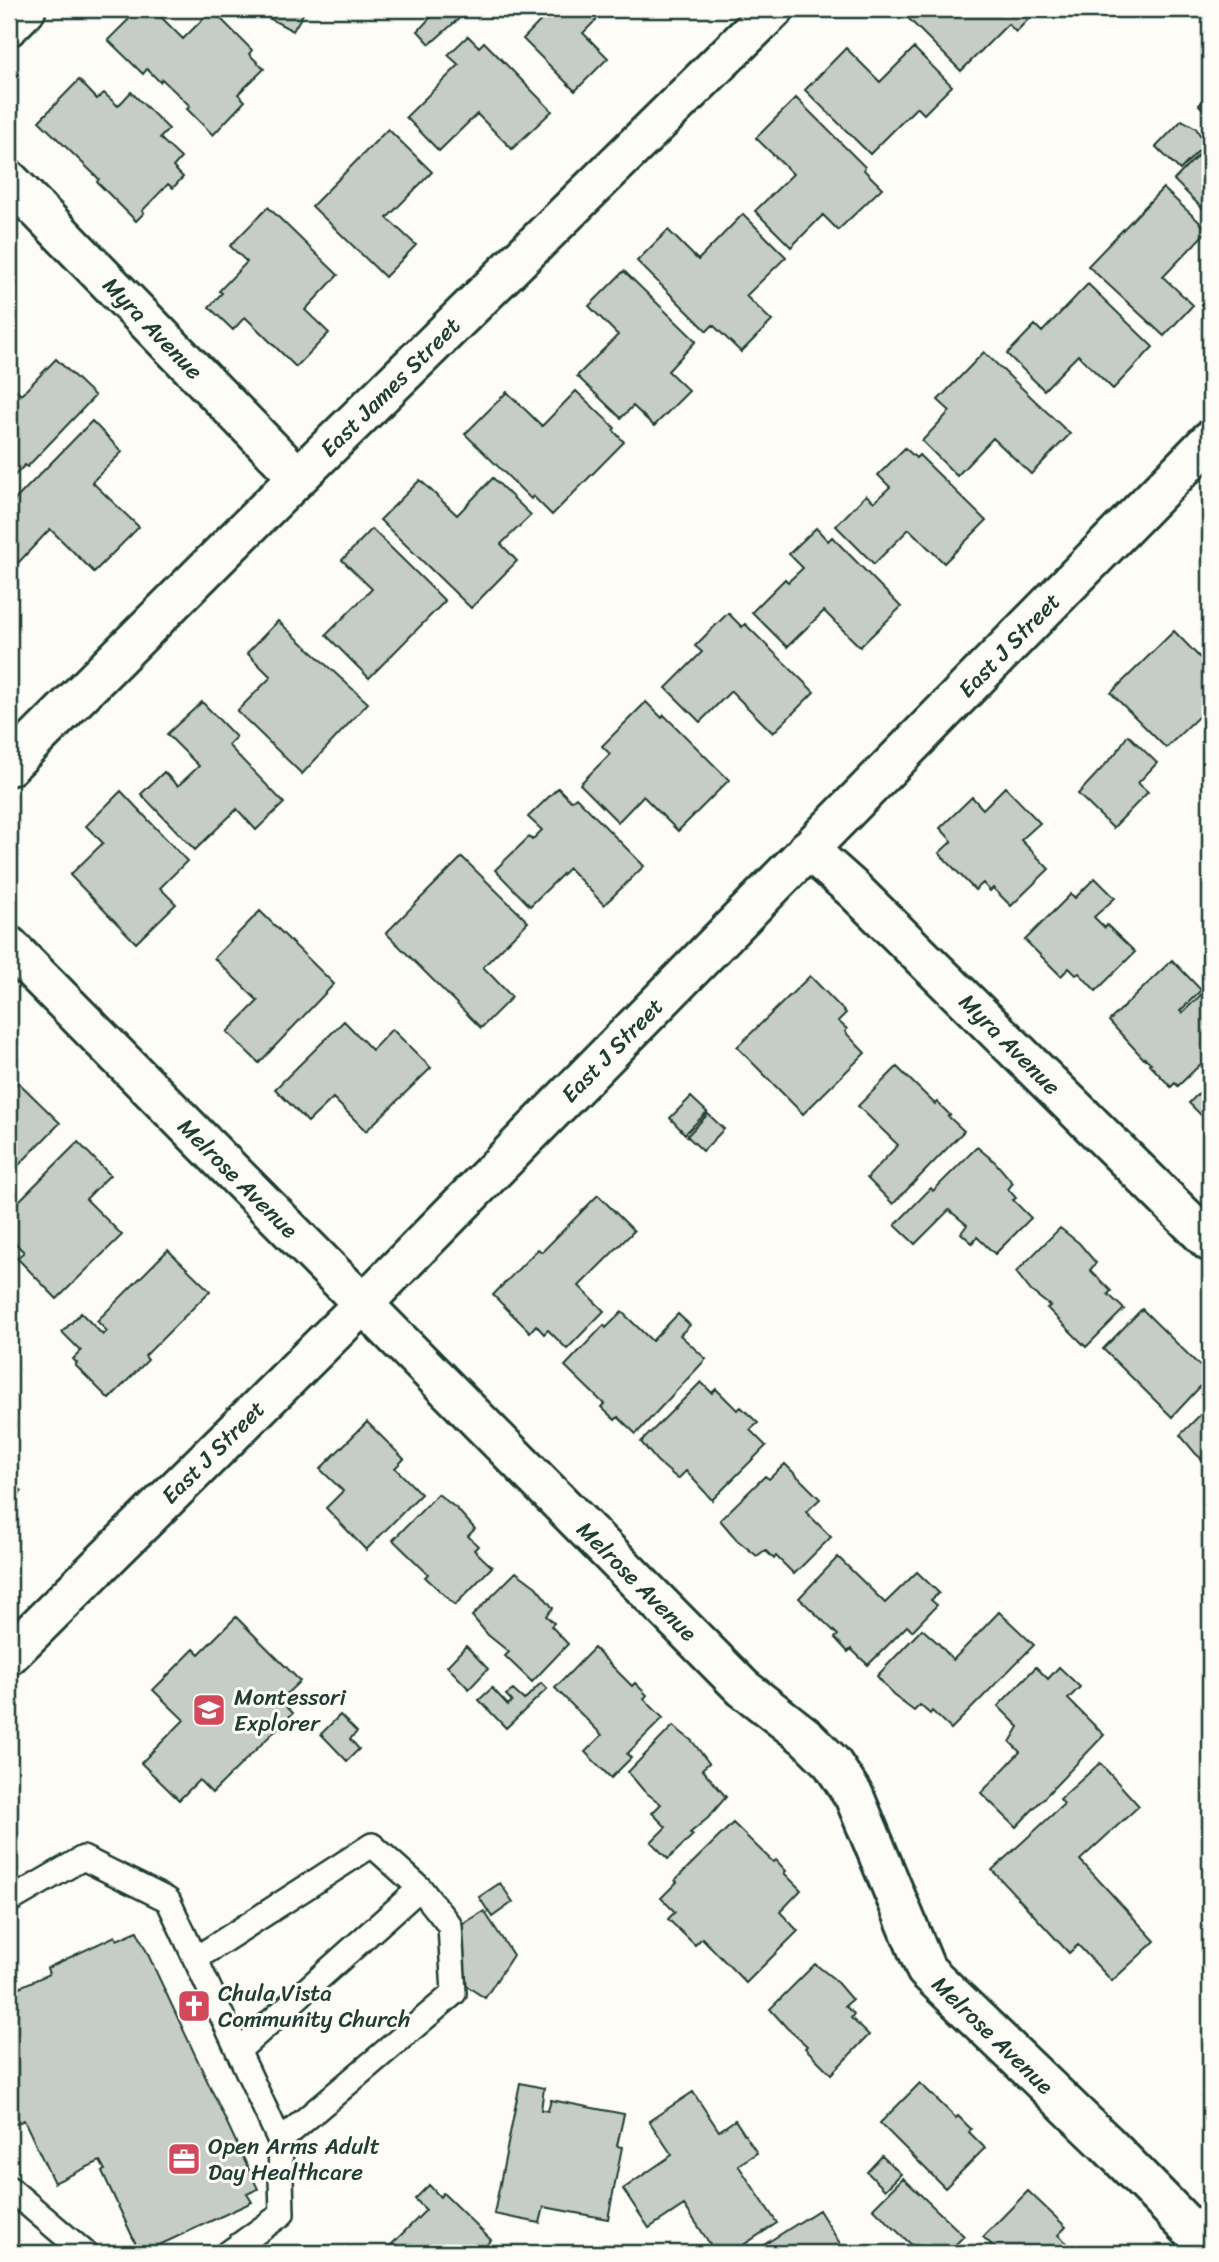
<svg xmlns="http://www.w3.org/2000/svg" width="1219" height="2262" font-family="Sriracha,sans-serif">
<style>
.building{fill:#c6cdc7;stroke:#1f3d34;stroke-width:2}
.lines{fill:none;stroke-linecap:round;stroke-linejoin:round}
.service-casing{stroke:#1f3d34;stroke-width:28}
.minor-casing{stroke:#1f3d34;stroke-width:44}
.tertiary-casing{stroke:#1f3d34;stroke-width:44}
.service{stroke:#fdfcf7;stroke-width:23}
.minor{stroke:#fdfcf7;stroke-width:38}
.tertiary{stroke:#fdfcf7;stroke-width:38}
.labels{text-anchor:middle;stroke-width:6;stroke-linejoin:round;paint-order:stroke}
.street-label{font-size:23px;fill:#1f3d34;stroke:#fdfcf7}
.poi-label{font-size:23px;fill:#1f3d34;stroke:#fdfcf7;text-anchor:start}
</style>
<rect width="100%" height="100%" fill="#fdfcf7"/>
<filter id="ink" filterUnits="userSpaceOnUse"><feTurbulence type="fractalNoise" baseFrequency=".0143" numOctaves="2"/><feDisplacementMap in="SourceGraphic" scale="14" xChannelSelector="R" yChannelSelector="G"/><feConvolveMatrix kernelMatrix="1 2 1 2 8 2 1 2 1" color-interpolation-filters="sRGB"/></filter>
<g filter="url(#ink)">
<path class="building" d="M 139,9 L 153,9 L 183,39 L 212,10 L 252,50 L 249,54 L 264,69 L 238,94 L 245,101 L 213,135 L 187,109 L 190,106 L 162,79 L 160,82 L 147,69 L 143,74 L 108,40 Z
M 252,9 L 306,9 L 293,31 Z
M 438,9 L 456,9 L 463,15 L 430,44 L 418,31 Z
M 549,9 L 607,9 L 583,33 L 608,58 L 575,91 L 523,39 L 550,11 Z
M 899,9 L 1038,9 L 1016,32 L 1008,24 L 961,71 Z
M 468,36 L 479,47 L 484,42 L 552,111 L 512,149 L 477,114 L 439,151 L 406,117 L 459,65 L 448,55 Z
M 846,48 L 880,82 L 914,48 L 952,86 L 924,114 L 917,107 L 870,154 L 805,90 Z
M 79,80 L 97,99 L 104,93 L 118,106 L 131,92 L 169,129 L 160,138 L 181,158 L 173,167 L 183,177 L 173,188 L 168,184 L 142,211 L 144,213 L 136,221 L 97,182 L 99,179 L 39,121 Z
M 1210,94 L 1210,116 L 1199,105 Z
M 796,98 L 865,167 L 864,170 L 882,188 L 838,230 L 823,215 L 791,247 L 755,211 L 793,174 L 756,138 Z
M 1182,120 L 1196,128 L 1205,144 L 1180,170 L 1156,147 Z
M 388,129 L 432,172 L 387,218 L 416,245 L 385,277 L 312,206 Z
M 1206,147 L 1210,149 L 1210,216 L 1174,180 Z
M 1163,188 L 1208,230 L 1163,277 L 1193,305 L 1164,336 L 1088,266 Z
M 268,207 L 338,275 L 305,310 L 329,333 L 296,367 L 245,317 L 233,330 L 209,307 L 222,293 L 219,291 L 247,262 L 230,246 Z
M 743,214 L 786,257 L 746,296 L 772,321 L 741,352 L 713,325 L 707,331 L 637,261 L 668,230 L 698,260 Z
M 624,271 L 696,341 L 668,371 L 689,391 L 654,426 L 633,406 L 621,418 L 577,376 L 618,335 L 589,306 Z
M 1088,284 L 1153,347 L 1113,389 L 1078,355 L 1044,390 L 1007,354 L 1035,325 L 1042,332 Z
M 984,352 L 1070,434 L 1031,474 L 993,438 L 957,476 L 922,441 L 950,411 L 938,400 Z
M 56,359 L 95,396 L 27,467 L 25,465 L 9,481 L 9,383 L 21,395 Z
M 576,391 L 615,428 L 613,430 L 624,442 L 552,515 L 533,496 L 531,499 L 465,434 L 507,392 L 542,426 Z
M 92,421 L 122,452 L 92,482 L 139,527 L 94,572 L 50,529 L 18,563 L 9,554 L 9,506 Z
M 905,448 L 916,458 L 919,455 L 986,521 L 944,563 L 909,529 L 874,564 L 836,526 L 866,495 L 874,502 L 890,487 L 878,475 Z
M 493,478 L 531,515 L 501,544 L 517,561 L 471,608 L 380,520 L 420,480 L 457,515 Z
M 816,528 L 828,541 L 832,537 L 901,607 L 860,647 L 824,611 L 787,647 L 752,612 L 785,579 L 788,582 L 803,568 L 789,554 Z
M 372,529 L 445,601 L 369,678 L 326,635 L 372,589 L 342,560 Z
M 728,613 L 742,627 L 745,624 L 814,692 L 773,733 L 731,691 L 700,722 L 666,688 L 702,652 L 695,646 Z
M 278,621 L 368,703 L 302,774 L 237,711 L 271,677 L 247,653 Z
M 1174,631 L 1210,668 L 1210,720 L 1202,713 L 1166,748 L 1111,693 Z
M 202,702 L 236,737 L 228,745 L 284,803 L 256,830 L 237,809 L 195,850 L 141,794 L 164,772 L 178,786 L 199,766 L 167,734 Z
M 646,702 L 662,718 L 664,715 L 729,780 L 678,831 L 643,796 L 618,822 L 580,784 L 610,754 L 602,746 Z
M 1128,735 L 1157,763 L 1138,783 L 1148,792 L 1113,828 L 1078,794 L 1115,754 Z
M 1005,787 L 1040,823 L 1021,840 L 1049,869 L 1011,906 L 993,888 L 990,891 L 983,883 L 975,890 L 939,853 L 952,841 L 940,828 L 972,797 L 983,809 Z
M 558,788 L 571,801 L 576,797 L 644,866 L 604,905 L 569,868 L 530,906 L 495,870 L 529,837 L 532,840 L 542,830 L 528,817 Z
M 121,791 L 187,861 L 160,888 L 176,904 L 136,943 L 70,875 L 103,843 L 86,826 Z
M 462,857 L 528,922 L 483,967 L 512,997 L 481,1028 L 386,933 Z
M 1095,878 L 1115,898 L 1094,917 L 1105,928 L 1107,925 L 1135,952 L 1096,991 L 1079,973 L 1076,975 L 1069,968 L 1061,976 L 1025,940 L 1071,894 L 1075,898 Z
M 260,911 L 334,984 L 259,1063 L 227,1032 L 258,1001 L 214,958 Z
M 1172,960 L 1201,990 L 1180,1011 L 1182,1013 L 1210,986 L 1210,1055 L 1178,1086 L 1175,1083 L 1171,1087 L 1149,1064 L 1151,1063 L 1145,1058 L 1144,1059 L 1109,1021 Z
M 810,976 L 846,1013 L 838,1021 L 847,1029 L 845,1032 L 865,1053 L 803,1114 L 737,1047 Z
M 344,1021 L 372,1050 L 392,1029 L 431,1068 L 366,1131 L 333,1098 L 308,1122 L 275,1089 Z
M 897,1067 L 935,1104 L 937,1102 L 950,1115 L 948,1116 L 964,1131 L 893,1204 L 867,1178 L 898,1145 L 858,1106 Z
M 18,1082 L 60,1123 L 9,1175 L 9,1092 Z
M 1210,1082 L 1210,1124 L 1189,1103 Z
M 691,1097 L 707,1112 L 685,1134 L 670,1118 Z
M 708,1114 L 724,1129 L 703,1151 L 687,1136 Z
M 78,1142 L 110,1175 L 86,1199 L 122,1235 L 57,1299 L 17,1258 L 24,1252 L 9,1237 L 9,1211 Z
M 977,1147 L 995,1162 L 1013,1183 L 1008,1189 L 1016,1198 L 1013,1200 L 1031,1218 L 995,1254 L 977,1237 L 972,1243 L 961,1233 L 967,1225 L 949,1210 L 915,1244 L 895,1225 L 931,1188 L 933,1191 Z
M 598,1195 L 634,1231 L 579,1286 L 604,1311 L 567,1349 L 548,1330 L 544,1334 L 536,1325 L 530,1332 L 493,1295 L 538,1249 L 542,1252 Z
M 1060,1228 L 1079,1243 L 1096,1263 L 1090,1270 L 1111,1291 L 1108,1294 L 1124,1309 L 1086,1347 L 1047,1308 L 1050,1306 L 1031,1291 L 1016,1272 Z
M 168,1250 L 210,1291 L 145,1356 L 148,1360 L 109,1399 L 75,1365 L 77,1363 L 73,1359 L 81,1351 L 62,1332 L 81,1313 L 103,1335 L 107,1331 L 97,1321 Z
M 1142,1309 L 1210,1376 L 1172,1417 L 1103,1349 Z
M 622,1312 L 652,1341 L 678,1314 L 690,1325 L 680,1335 L 706,1359 L 636,1434 L 618,1417 L 615,1420 L 601,1407 L 604,1404 L 565,1366 L 604,1325 L 606,1328 Z
M 701,1382 L 712,1393 L 716,1389 L 737,1410 L 741,1407 L 758,1423 L 750,1430 L 766,1446 L 712,1500 L 686,1471 L 678,1479 L 657,1461 L 641,1442 Z
M 1210,1405 L 1210,1466 L 1196,1454 L 1180,1435 Z
M 367,1422 L 404,1459 L 395,1468 L 421,1494 L 366,1550 L 326,1508 L 343,1491 L 320,1469 Z
M 785,1464 L 820,1499 L 806,1512 L 831,1537 L 794,1574 L 776,1556 L 774,1559 L 765,1550 L 757,1556 L 737,1540 L 720,1520 L 765,1476 L 769,1479 Z
M 9,1479 L 22,1491 L 9,1505 Z
M 438,1494 L 457,1509 L 475,1529 L 468,1536 L 478,1546 L 474,1550 L 492,1567 L 455,1605 L 425,1577 L 428,1574 L 393,1540 Z
M 838,1557 L 885,1603 L 917,1572 L 939,1593 L 931,1600 L 937,1605 L 912,1631 L 907,1626 L 868,1665 L 851,1649 L 848,1652 L 835,1638 L 838,1635 L 799,1598 Z
M 516,1572 L 536,1587 L 553,1608 L 546,1616 L 554,1623 L 551,1626 L 568,1644 L 532,1682 L 505,1656 L 509,1652 L 488,1635 L 472,1616 Z
M 999,1612 L 1034,1645 L 951,1729 L 932,1711 L 930,1714 L 920,1705 L 914,1711 L 893,1695 L 877,1676 L 922,1629 L 939,1644 L 953,1660 Z
M 236,1617 L 300,1681 L 280,1700 L 293,1713 L 212,1793 L 199,1780 L 179,1800 L 141,1763 L 184,1720 L 153,1690 L 194,1649 L 199,1654 Z
M 466,1646 L 488,1669 L 469,1689 L 447,1666 Z
M 594,1648 L 632,1686 L 635,1683 L 647,1695 L 644,1699 L 663,1718 L 627,1754 L 631,1758 L 611,1778 L 585,1752 L 602,1735 L 555,1688 Z
M 1036,1667 L 1048,1679 L 1059,1667 L 1080,1687 L 1068,1699 L 1104,1735 L 1016,1827 L 981,1793 L 1020,1752 L 1010,1742 L 1019,1727 L 998,1706 Z
M 541,1683 L 547,1689 L 506,1728 L 479,1700 L 492,1688 L 508,1705 L 512,1701 L 506,1695 L 513,1690 L 524,1700 Z
M 340,1715 L 357,1732 L 350,1739 L 359,1749 L 347,1761 L 321,1734 Z
M 673,1726 L 692,1741 L 709,1763 L 702,1769 L 726,1797 L 708,1818 L 690,1833 L 693,1835 L 668,1859 L 651,1842 L 666,1827 L 652,1813 L 661,1804 L 644,1791 L 628,1772 Z
M 1100,1763 L 1139,1806 L 1080,1860 L 1155,1941 L 1112,1981 L 1078,1945 L 1069,1953 L 992,1870 L 1064,1804 L 1060,1799 Z
M 733,1823 L 773,1862 L 776,1860 L 786,1871 L 784,1873 L 801,1890 L 780,1912 L 798,1931 L 746,1983 L 702,1938 L 695,1945 L 668,1919 L 675,1912 L 661,1898 L 677,1882 L 675,1880 Z
M 500,1883 L 513,1902 L 492,1917 L 479,1897 Z
M 484,1911 L 513,1955 L 485,1998 L 462,1983 L 463,1924 Z
M 137,1931 L 258,2189 L 247,2194 L 252,2202 L 142,2253 L 140,2253 L 102,2171 L 105,2170 L 100,2161 L 54,2183 L 24,2120 L 9,2127 L 9,1990 L 11,1991 L 49,1974 L 47,1968 L 115,1936 L 117,1940 Z
M 815,1964 L 834,1979 L 852,2000 L 845,2006 L 854,2014 L 851,2018 L 869,2035 L 831,2074 L 805,2048 L 807,2046 L 787,2028 L 770,2009 Z
M 520,2083 L 544,2088 L 541,2110 L 548,2111 L 551,2100 L 624,2114 L 617,2146 L 622,2147 L 608,2219 L 544,2207 L 540,2223 L 494,2214 Z
M 920,2083 L 956,2118 L 958,2116 L 971,2129 L 969,2132 L 985,2148 L 945,2188 L 880,2123 Z
M 693,2092 L 719,2131 L 735,2120 L 757,2153 L 738,2165 L 777,2223 L 731,2253 L 716,2253 L 684,2205 L 649,2228 L 623,2189 L 672,2155 L 649,2121 Z
M 882,2156 L 901,2174 L 885,2190 L 867,2172 Z
M 903,2178 L 964,2236 L 947,2253 L 920,2253 L 873,2208 Z
M 429,2185 L 440,2197 L 443,2193 L 491,2240 L 478,2253 L 383,2253 L 426,2210 L 415,2199 Z
M 1028,2191 L 1066,2227 L 1058,2235 L 1067,2243 L 1064,2246 L 1071,2253 L 1001,2253 L 983,2237 Z
M 819,2210 L 846,2253 L 751,2253 Z"/>
<g class="lines">
<defs>
<path id="service" d="M 9,1901 L 83,1858 L 168,1900 L 280,2141 L 282,2214 L 228,2253
M 195,1959 L 372,1845 L 420,1888
M 238,2051 L 420,1888 L 450,1926 L 454,1993 L 280,2141
M 9,2188 L 85,2253"/>
<path id="minor" d="M 9,26 L 26,9
M 9,180 L 298,477
M 9,766 L 282,493 L 774,9
M 808,849 L 854,890 L 1210,1242
M 9,946 L 743,1688 L 806,1737 L 832,1763 L 854,1796 L 926,1970 L 1106,2143 L 1210,2249"/>
<path id="tertiary" d="M 9,1655 L 363,1304 L 1210,440"/>
</defs>
<use href="#service" class="service-casing"/>
<use href="#minor" class="minor-casing"/>
<use href="#tertiary" class="tertiary-casing"/>
<use href="#service" class="service"/>
<use href="#minor" class="minor"/>
<use href="#tertiary" class="tertiary"/>
</g>
</g>
<defs>
<symbol id="school-square" viewBox="-11 -11 22 22"><rect x="-9" y="-9" width="18" height="18" rx="4" fill="#d1495b" stroke="#fdfcf7"/><path d="M0-5L7-2L0 1L-7-2ZM-4 1L0 2.5L4 1V4Q0 6-4 4Z" fill="#fff"/></symbol>
<symbol id="church-square" viewBox="-11 -11 22 22"><rect x="-9" y="-9" width="18" height="18" rx="4" fill="#d1495b" stroke="#fdfcf7"/><path d="M-1.2-6h2.4v3.5h3.3v2.4h-3.3V6h-2.4V-.1h-3.3v-2.4h3.3Z" fill="#fff"/></symbol>
<symbol id="office-square" viewBox="-11 -11 22 22"><rect x="-9" y="-9" width="18" height="18" rx="4" fill="#d1495b" stroke="#fdfcf7"/><path d="M-6-3h4V-5.5h4V-3h4V5H-6ZM-1-4.5V-3h2v-1.5ZM-6 0V1H6V0Z" fill="#fff"/></symbol>
</defs>
<g fill-rule="evenodd">
<use href="#school-square" x="190" y="1691" width="38" height="38"/>
<use href="#church-square" x="175" y="1987" width="38" height="38"/>
<use href="#office-square" x="165" y="2140" width="38" height="38"/>
</g>
<g class="labels">
<g class="street-label">
<text transform="translate(153 328) rotate(46)" y="8">Myra Avenue</text>
<text transform="translate(390 387) rotate(-45)" y="8">East James Street</text>
<text transform="translate(1009 645) rotate(-46)" y="8">East J Street</text>
<text transform="translate(1010 1044) rotate(45)" y="8">Myra Avenue</text>
<text transform="translate(612 1050) rotate(-46)" y="8">East J Street</text>
<text transform="translate(238 1178) rotate(45)" y="8">Melrose Avenue</text>
<text transform="translate(213 1452) rotate(-45)" y="8">East J Street</text>
<text transform="translate(637 1581) rotate(45)" y="8">Melrose Avenue</text>
<text transform="translate(993 2035) rotate(44)" y="8">Melrose Avenue</text>
</g>
<g class="poi-label">
<text x="234" y="1705">Montessori<tspan x="234" dy="26">Explorer</tspan></text>
<text x="218" y="2001">Chula Vista<tspan x="218" dy="26">Community Church</tspan></text>
<text x="208" y="2154">Open Arms Adult<tspan x="208" dy="26">Day Healthcare</tspan></text>
</g>
</g>
<rect width="1219" height="2262" fill="none" stroke="#fdfcf7" stroke-width="35"/>
<rect x="18" y="18" width="1184" height="2227" fill="none" stroke="#1f3d34" stroke-width="2.5" filter="url(#ink)"/>
</svg>
